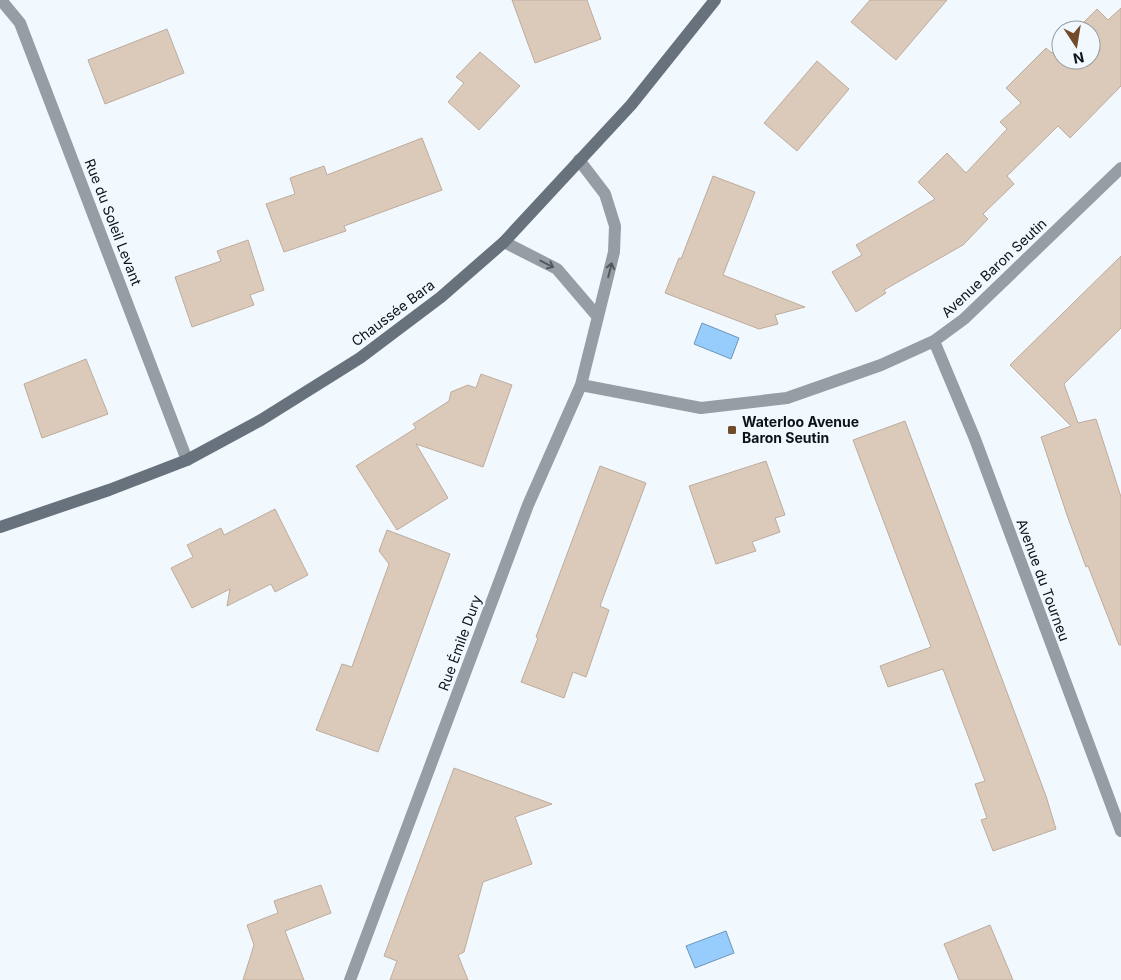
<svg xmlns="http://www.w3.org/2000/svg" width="1121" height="980" font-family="Inter,sans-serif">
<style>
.water{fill:#97cdfd;stroke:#6d95b8}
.building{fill:#dbc9ba;stroke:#beac9d}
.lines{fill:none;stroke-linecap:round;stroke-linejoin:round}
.minor{stroke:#969da4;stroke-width:12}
.secondary{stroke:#68727c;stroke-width:12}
.oneway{stroke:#51585e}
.poi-dot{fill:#724c29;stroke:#f1f8fe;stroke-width:2}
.labels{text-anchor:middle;stroke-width:5;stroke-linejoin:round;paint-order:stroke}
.street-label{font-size:14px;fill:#0c1217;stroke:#f1f8fe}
.poi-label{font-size:14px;font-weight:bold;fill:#0c1217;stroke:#f1f8fe;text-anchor:start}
</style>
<rect width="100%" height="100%" fill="#f1f8fe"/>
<path class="water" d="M 702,323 L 739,338 L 731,359 L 694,344 Z
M 726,931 L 734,953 L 695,968 L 686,946 Z"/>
<path class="building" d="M 512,0 L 587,0 L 601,39 L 535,63 Z
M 870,0 L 947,0 L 896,60 L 851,22 Z
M 1121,8 L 1121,86 L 1070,138 L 1058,126 L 1007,176 L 1014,184 L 983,214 L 988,219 L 963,245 L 884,290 L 886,293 L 856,312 L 832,272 L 862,255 L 856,245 L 935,199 L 918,182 L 947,153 L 966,173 L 1007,129 L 1000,122 L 1021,103 L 1006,88 L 1046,48 L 1052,53 L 1061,45 L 1061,60 L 1091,60 L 1091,30 L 1076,30 L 1097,9 L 1108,20 Z
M 167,29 L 184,73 L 105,104 L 88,60 Z
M 480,52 L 520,86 L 479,130 L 448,102 L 464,83 L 456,77 Z
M 817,61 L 849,89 L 797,151 L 764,123 Z
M 422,138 L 442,190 L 344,226 L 346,231 L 284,252 L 266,204 L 295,194 L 290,178 L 324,166 L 327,175 Z
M 713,176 L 755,192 L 723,275 L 805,307 L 775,315 L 778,324 L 759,329 L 665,293 L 679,258 L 681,259 Z
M 248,240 L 264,290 L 250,295 L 254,305 L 192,327 L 175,277 L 221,261 L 217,251 Z
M 1121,256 L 1121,328 L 1064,384 L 1078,423 L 1096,419 L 1121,497 L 1121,645 L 1119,645 L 1088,566 L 1086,567 L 1068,518 L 1041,437 L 1071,426 L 1010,365 Z
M 86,359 L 108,414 L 42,438 L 24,384 Z
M 481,374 L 512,385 L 483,467 L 416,444 L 448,498 L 397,530 L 356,466 L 416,428 L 413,424 L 449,401 L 451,392 L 468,385 L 476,388 Z
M 905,421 L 1046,796 L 1056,829 L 993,851 L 981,820 L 987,818 L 975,784 L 985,781 L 943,669 L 888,687 L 880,666 L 931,647 L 853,440 Z
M 766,461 L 785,515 L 775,518 L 780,532 L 752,542 L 756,551 L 716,564 L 689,486 Z
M 600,466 L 646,483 L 600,606 L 609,610 L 586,677 L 573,672 L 564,698 L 521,682 L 538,638 L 536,637 Z
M 275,509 L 308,575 L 275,592 L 271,584 L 227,606 L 230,589 L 192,608 L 171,568 L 193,557 L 187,545 L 221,528 L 224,535 Z
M 387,530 L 450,554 L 378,752 L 316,730 L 342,664 L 352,667 L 389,564 L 379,551 Z
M 454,768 L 552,804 L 515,817 L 532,864 L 483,882 L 464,952 L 458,955 L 468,980 L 390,980 L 397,961 L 384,956 Z
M 321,885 L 331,913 L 285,931 L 304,980 L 243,980 L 254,945 L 247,925 L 278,913 L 274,901 Z
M 990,925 L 1013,980 L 959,980 L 944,944 Z"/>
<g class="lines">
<path class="minor" d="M 1,0 L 20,23 L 187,460
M 504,242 L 557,269 L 598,317
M 934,341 L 975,439 L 1121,831
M 581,385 L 701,408 L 787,398 L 881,365 L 934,341 L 964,319 L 1121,168
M 350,980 L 528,505 L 581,385 L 614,252 L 615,226 L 605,194 L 579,160"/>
<path class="secondary" d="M 0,527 L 109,490 L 187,460 L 261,420 L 360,358 L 441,297 L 504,242 L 631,105 L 715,0"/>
</g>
<defs><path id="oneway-shaft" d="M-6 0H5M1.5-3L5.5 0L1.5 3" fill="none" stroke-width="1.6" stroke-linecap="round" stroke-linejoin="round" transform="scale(1.25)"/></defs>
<g class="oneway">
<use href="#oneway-shaft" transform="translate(547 264) rotate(27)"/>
<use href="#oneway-shaft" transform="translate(610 270) rotate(-76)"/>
</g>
<rect class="poi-dot" x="727" y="425" width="10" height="10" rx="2.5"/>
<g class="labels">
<g class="street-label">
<text transform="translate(113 222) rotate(69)" y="5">Rue du Soleil Levant</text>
<text transform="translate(994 268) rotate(-43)" y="5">Avenue Baron Seutin</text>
<text transform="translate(393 313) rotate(-37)" y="5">Chaussée Bara</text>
<text transform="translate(1043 580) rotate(70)" y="5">Avenue du Tourneu</text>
<text transform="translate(460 643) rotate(-70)" y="5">Rue Émile Dury</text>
</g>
<g class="poi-label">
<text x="742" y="427">Waterloo Avenue<tspan x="742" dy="16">Baron Seutin</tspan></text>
</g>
</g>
<g transform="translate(1076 45) rotate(168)"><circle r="24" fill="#f1f8fe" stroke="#959ca2"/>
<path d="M0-4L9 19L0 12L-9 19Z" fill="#724c29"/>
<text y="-8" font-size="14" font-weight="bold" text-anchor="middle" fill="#0c1217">N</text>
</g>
</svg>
